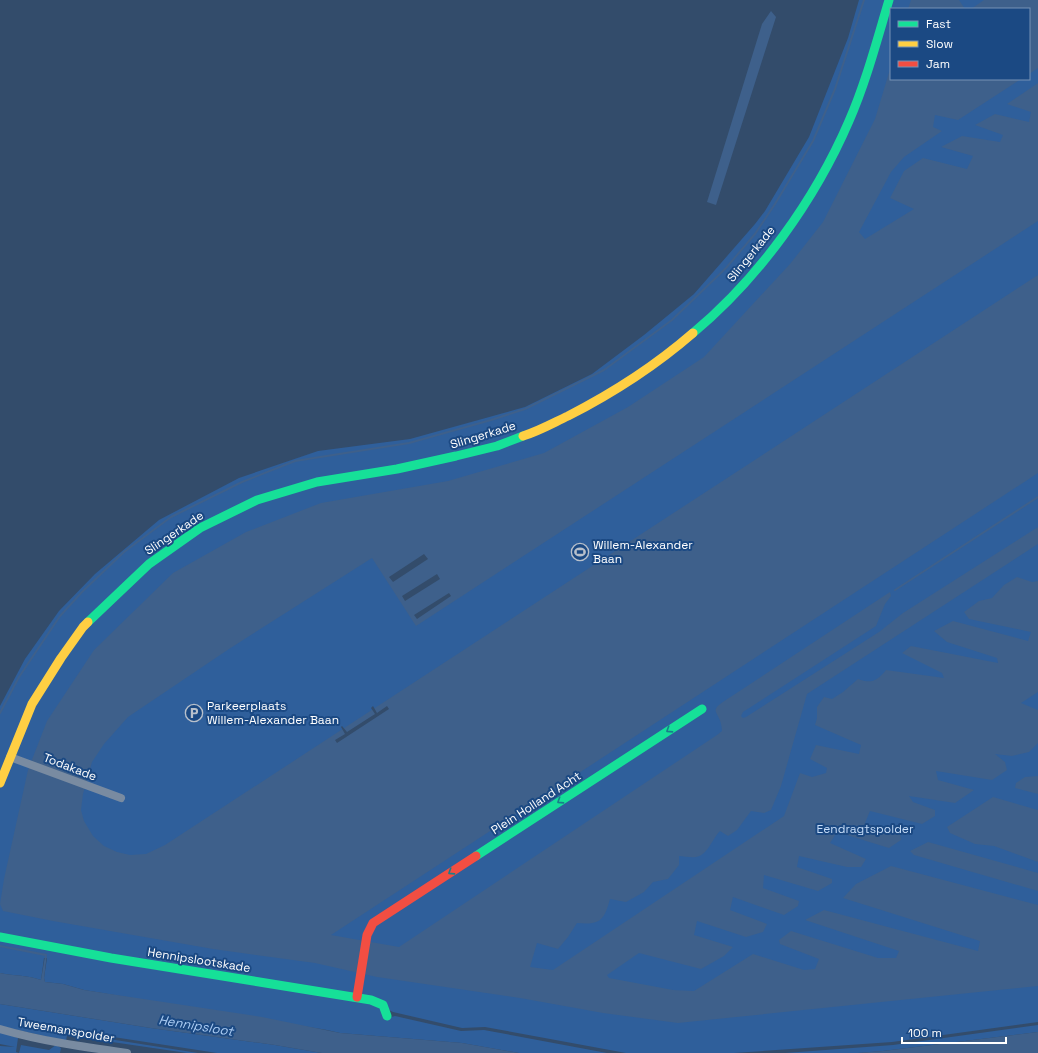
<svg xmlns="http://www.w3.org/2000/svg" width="1038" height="1053" font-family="'Space Grotesk',sans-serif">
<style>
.green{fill:#2f5f9b;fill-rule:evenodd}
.water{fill:#3e608b}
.pier{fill:#334c6b}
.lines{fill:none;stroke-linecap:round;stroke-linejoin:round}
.stream{stroke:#3e608b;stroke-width:2}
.street{stroke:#798ba1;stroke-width:8}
.fast{stroke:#16e098;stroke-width:9}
.slow{stroke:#ffcf43;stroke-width:9}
.jam{stroke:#f24e42;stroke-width:9}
.oneway{stroke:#197e8a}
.labels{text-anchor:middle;stroke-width:4;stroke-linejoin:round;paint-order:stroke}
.street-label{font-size:12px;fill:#fff;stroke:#1b4983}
.poi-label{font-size:12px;fill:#fff;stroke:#1b4983;text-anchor:start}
.park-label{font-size:12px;fill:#c5dcf8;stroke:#1b4983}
.water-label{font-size:13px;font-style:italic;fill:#abccf3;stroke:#1b4983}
</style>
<rect width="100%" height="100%" fill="#334c6b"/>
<path class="green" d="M 859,0 L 1038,0 L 1038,1022 L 892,1042 L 734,1053 L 626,1053 L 485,1027 L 462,1028 L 393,1012 L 389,1010 L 391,1017 L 395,1016 L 461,1031 L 484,1030 L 607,1053 L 519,1053 L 462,1043 L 340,1033 L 327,1030 L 84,990 L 63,984 L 45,982 L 44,978 L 47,958 L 44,958 L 41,980 C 28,975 14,976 0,973 L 0,706 L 25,659 L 59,611 L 95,574 L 159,520 L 239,478 L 318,451 L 410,439 L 525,407 L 592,374 L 644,335 L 694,294 L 755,224 L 765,211 L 809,137 L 848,38 ZM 891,9 L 1029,9 L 1029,79 L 891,79 Z
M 0,1004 L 151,1028 L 275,1045 L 322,1053 L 217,1053 L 68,1030 L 66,1041 L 0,1026 Z
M 1038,1025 L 1038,1032 L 883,1051 L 858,1053 L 785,1053 L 893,1045 Z
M 0,1032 L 18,1038 L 16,1052 L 19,1053 L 21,1045 L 49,1050 L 56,1045 L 61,1048 L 60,1053 L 0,1053 L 0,1046 L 15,1047 L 0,1044 Z
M 71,1033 L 198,1053 L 187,1053 L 78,1037 L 71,1036 Z"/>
<path class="water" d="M 911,0 L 959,0 L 965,9 L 908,9 Z
M 984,0 L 1038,0 L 1038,68 L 1029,74 L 1029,9 L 971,9 Z
M 771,11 L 776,17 L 716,205 L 707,202 L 762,24 Z
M 891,66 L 891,79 L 1021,79 L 958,120 L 935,115 L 933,127 L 942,131 L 904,157 L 891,172 L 859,232 L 865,239 L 914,209 L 890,198 L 904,171 L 923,158 L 967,169 L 973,156 L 941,147 L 962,136 L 1000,142 L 1003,135 L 975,125 L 995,114 L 1029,122 L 1031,112 L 1007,104 L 1038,83 L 1038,221 L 416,626 L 372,558 L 229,649 L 128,717 L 104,744 L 92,762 L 83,794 L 81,810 L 84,821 L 93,836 L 104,846 L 117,852 L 130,855 L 146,854 L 165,845 L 1038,275 L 1038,473 L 331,935 L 399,947 L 717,735 L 722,731 C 721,708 703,714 732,696 L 890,592 L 891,596 L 885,604 L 876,626 L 743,712 L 741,716 L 743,718 L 746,717 L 879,632 L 903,613 L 1038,527 L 1038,544 L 807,694 L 781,786 L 771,810 L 764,813 L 751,811 L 737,830 L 728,836 L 720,831 C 712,839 708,855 696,857 C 691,858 684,856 679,856 L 679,865 L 668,879 L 653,882 L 644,892 L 626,902 L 610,899 C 604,921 600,925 577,923 L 568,937 L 558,949 L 537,943 L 530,967 L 553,970 L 784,816 L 800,773 L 812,777 L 826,773 L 827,768 L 810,759 L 816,745 L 859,754 L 861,745 L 815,725 L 817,718 L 817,707 L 824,697 L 832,699 L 843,692 L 858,679 C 871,684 877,681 886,670 L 944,678 L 942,673 L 902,653 L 911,646 L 998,663 L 997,658 L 947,642 L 934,631 L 953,621 L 1028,641 L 1031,632 L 969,619 L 964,612 L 979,601 L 992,598 L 1004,585 L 1017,577 L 1032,582 L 1038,581 L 1038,692 L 1021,703 L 1038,710 L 1038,743 L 1029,752 L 1012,756 L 995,754 L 1005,762 L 1007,770 L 992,780 L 936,771 L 938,780 L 974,790 L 955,803 L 909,796 L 913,802 L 935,810 L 935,816 L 922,824 L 870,811 L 865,823 L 900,834 L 901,840 L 889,848 L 837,832 L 830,843 L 866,859 L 861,867 L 847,867 L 799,856 L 797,867 L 832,879 L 832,883 L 818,891 L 764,875 L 763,888 L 799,901 L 798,906 L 784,915 L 733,897 L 730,910 L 767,924 L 763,932 L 746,937 L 697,921 L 694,935 L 733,947 L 724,956 L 701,969 L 639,953 L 607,975 L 609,978 L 673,990 L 694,991 L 753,954 L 804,970 L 815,969 L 819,959 L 780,944 L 779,940 L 791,931 L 878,958 L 896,958 L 899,951 L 805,920 L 824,910 L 978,951 L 980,941 L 843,898 L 856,884 L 891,866 L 1038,905 L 1038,986 L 678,1023 L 603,1013 L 520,998 L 377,977 L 315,963 L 213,949 L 53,921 L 3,911 L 0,904 L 4,879 L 28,770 L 47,721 L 94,650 L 173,573 L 246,532 L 321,503 L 448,481 L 544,453 L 628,407 L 704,357 L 790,264 L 823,222 L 875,119 Z
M 1038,776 L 1038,794 L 1015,788 L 1016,783 L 1025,777 Z
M 993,797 L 1038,810 L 1038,862 L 994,846 L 975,844 L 950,833 L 947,827 Z
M 928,842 L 1038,873 L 1038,891 L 914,855 L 910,851 Z
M 0,945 L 47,954 L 44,978 L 45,982 L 63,984 L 84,990 L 262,1017 L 340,1033 L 462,1043 L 519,1053 L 322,1053 L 275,1045 L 151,1028 L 0,1004 L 0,973 C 14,976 28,975 41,980 L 45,956 L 0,947 Z
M 1038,1032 L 1038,1053 L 858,1053 L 883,1051 Z"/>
<path class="pier" d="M 424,554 L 428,559 L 393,582 L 389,577 Z
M 437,574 L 440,579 L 405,601 L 402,596 Z
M 449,593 L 451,596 L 417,619 L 414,615 Z
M 373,706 L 377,713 L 387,706 L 389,709 L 337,743 L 335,740 L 345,734 L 341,727 L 342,726 L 347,732 L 375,714 L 371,708 Z"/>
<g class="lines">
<path class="stream" d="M 895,590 L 1038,497
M 0,713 L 19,677 L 60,616 L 82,592 L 124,552 L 171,517 L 242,482 L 295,461 L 409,443 L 491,420 L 525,409 L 604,370 L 672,320 L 726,268 L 755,234 L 775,204 L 813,141 L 835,89 L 864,0"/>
<path class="street" d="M 10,757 L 121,798
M 0,1029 C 41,1041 84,1047 127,1053"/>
<path class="fast" d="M 693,333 C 759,278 815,200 849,121 C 866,82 877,40 889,0
M 88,622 L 149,564 L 200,528 L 257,500 L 317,482 L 397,469 L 456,456 L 497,446 L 523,436
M 476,856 L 702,709
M 0,937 L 111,958 L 371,1000 L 383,1005 L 387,1016"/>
<path class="slow" d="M 523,436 C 539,431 553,423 568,416 C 613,393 655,366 693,333
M 0,783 L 32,704 L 61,658 L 83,627 L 88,622"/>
<path class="jam" d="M 357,997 L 367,935 L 373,923 L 476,856"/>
</g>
<defs><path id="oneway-chevron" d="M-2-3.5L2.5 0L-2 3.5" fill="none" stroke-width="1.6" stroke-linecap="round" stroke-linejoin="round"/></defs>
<g class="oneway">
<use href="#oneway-chevron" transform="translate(669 730) rotate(147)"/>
<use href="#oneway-chevron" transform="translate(560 801) rotate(147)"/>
<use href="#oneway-chevron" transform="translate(451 872) rotate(147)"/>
</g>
<defs>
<symbol id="stadium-ring" viewBox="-11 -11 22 22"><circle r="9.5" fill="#1b4983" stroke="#b8c0cb" stroke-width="1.5"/><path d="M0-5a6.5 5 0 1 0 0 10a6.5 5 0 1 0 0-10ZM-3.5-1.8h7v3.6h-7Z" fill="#b8c0cb"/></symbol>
<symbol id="parking-ring" viewBox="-11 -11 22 22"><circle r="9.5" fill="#1b4983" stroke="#b8c0cb" stroke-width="1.5"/><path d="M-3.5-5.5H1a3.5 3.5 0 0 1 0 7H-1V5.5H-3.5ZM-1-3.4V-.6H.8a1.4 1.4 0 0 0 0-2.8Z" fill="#b8c0cb"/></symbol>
</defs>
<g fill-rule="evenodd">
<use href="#stadium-ring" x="570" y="542" width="20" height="20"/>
<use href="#parking-ring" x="184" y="703" width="20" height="20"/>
</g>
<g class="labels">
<g class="street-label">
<text transform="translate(751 254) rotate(-51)" y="4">Slingerkade</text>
<text transform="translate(483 435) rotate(-17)" y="4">Slingerkade</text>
<text transform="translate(174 533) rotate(-34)" y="4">Slingerkade</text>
<text transform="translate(70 767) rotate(21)" y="4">Todakade</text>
<text transform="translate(536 803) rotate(-33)" y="4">Plein Holland Acht</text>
<text transform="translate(199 960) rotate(9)" y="4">Hennipslootskade</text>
<text transform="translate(66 1030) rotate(10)" y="4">Tweemanspolder</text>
</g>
<g class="poi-label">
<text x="593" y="549">Willem-Alexander<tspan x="593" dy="14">Baan</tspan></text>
<text x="207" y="710">Parkeerplaats<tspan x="207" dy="14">Willem-Alexander Baan</tspan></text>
</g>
<g class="park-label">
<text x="865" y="833">Eendragtspolder</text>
</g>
<g class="water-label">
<text transform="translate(196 1025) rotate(9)" y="5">Hennipsloot</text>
</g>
</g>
<rect x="890" y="8" width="140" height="72" fill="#1b4983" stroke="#7692b5"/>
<rect x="898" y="21" width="20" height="6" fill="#16e098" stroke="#7692b5"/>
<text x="926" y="28" font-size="12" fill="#ffffff">Fast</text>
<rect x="898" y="41" width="20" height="6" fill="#ffcf43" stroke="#7692b5"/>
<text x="926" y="48" font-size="12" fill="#ffffff">Slow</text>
<rect x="898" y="61" width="20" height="6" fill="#f24e42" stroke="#7692b5"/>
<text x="926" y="68" font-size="12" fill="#ffffff">Jam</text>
<path d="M902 1037v6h104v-6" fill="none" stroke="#ffffff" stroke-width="2"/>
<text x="908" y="1037" font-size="12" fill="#ffffff" stroke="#1b4983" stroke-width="3" paint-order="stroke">100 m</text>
</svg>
